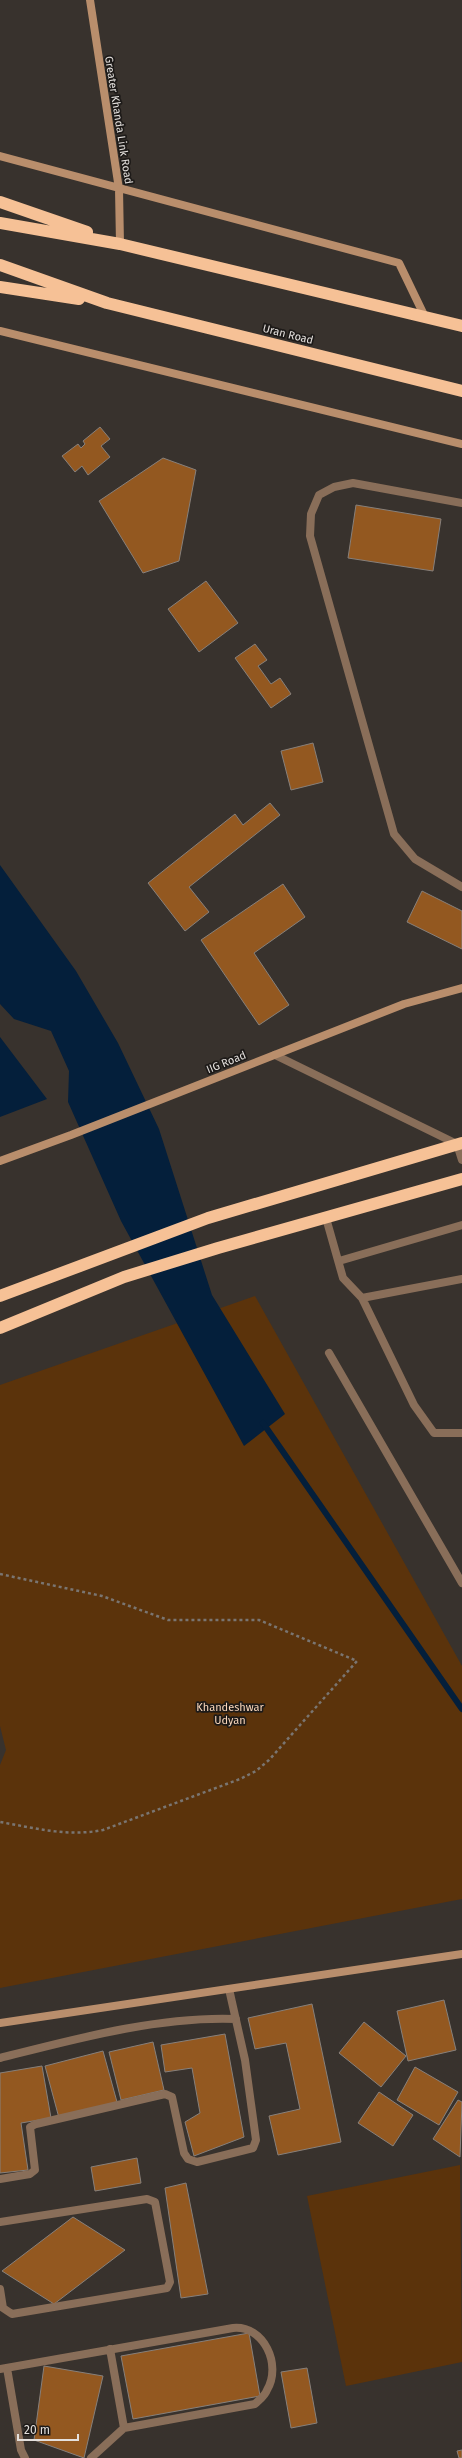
<svg xmlns="http://www.w3.org/2000/svg" width="462" height="2458" font-family="'Fira Sans',sans-serif">
<style>
.green{fill:#5b330b}
.water{fill:#041f3b}
.lines{fill:none;stroke-linecap:round;stroke-linejoin:round}
.stream{stroke:#041f3b;stroke-width:6}
.building{fill:#935820;stroke:#87807b}
.path{stroke:#7a7571;stroke-width:2.5;stroke-dasharray:3 3;stroke-linecap:butt}
.lane{stroke:#896e59;stroke-width:8}
.street{stroke:#896e59;stroke-width:8}
.secondary{stroke:#b98e6c;stroke-width:8}
.highway{stroke:#f6c196;stroke-width:12}
.labels{text-anchor:middle;stroke-width:3.5;stroke-linejoin:round;paint-order:stroke}
.street-label{font-size:11px;fill:#e4e0dd;stroke:#1d1a18}
.park-label{font-size:11px;fill:#fbd8bc;stroke:#1d1a18}
</style>
<rect width="100%" height="100%" fill="#38322d"/>
<path class="green" d="M 255,1296 L 462,1666 L 462,1899 L 0,1988 L 0,1765 L 6,1750 L 0,1726 L 0,1385 Z
M 460,2165 L 462,2362 L 346,2386 L 307,2196 Z"/>
<path class="water" d="M 0,865 L 76,971 L 118,1043 L 159,1129 L 212,1295 L 285,1414 L 244,1446 L 121,1221 L 68,1102 L 69,1071 L 51,1031 L 14,1019 L 0,1004 Z
M 0,1037 L 47,1099 L 0,1117 Z"/>
<g class="lines">
<path class="stream" d="M 263,1423 L 462,1709"/>
</g>
<path class="building" d="M 100,427 L 110,439 L 101,446 L 110,457 L 88,475 L 82,466 L 75,472 L 62,456 L 78,444 L 81,448 L 85,444 L 83,441 Z
M 163,458 L 196,470 L 179,561 L 143,573 L 99,501 Z
M 356,505 L 441,519 L 433,571 L 348,558 Z
M 206,581 L 238,623 L 199,652 L 168,609 Z
M 255,644 L 267,660 L 258,666 L 271,684 L 280,678 L 291,694 L 271,708 L 235,658 Z
M 313,743 L 323,782 L 291,790 L 281,751 Z
M 270,803 L 280,815 L 189,887 L 209,912 L 185,931 L 148,883 L 235,814 L 243,825 Z
M 283,884 L 305,917 L 254,953 L 289,1005 L 259,1025 L 201,940 Z
M 422,891 L 462,911 L 462,949 L 407,922 Z
M 444,2000 L 456,2050 L 408,2061 L 397,2011 Z
M 312,2004 L 341,2142 L 278,2155 L 269,2116 L 300,2109 L 286,2043 L 255,2049 L 248,2018 Z
M 364,2022 L 406,2056 L 381,2087 L 339,2053 Z
M 225,2034 L 244,2137 L 194,2156 L 185,2122 L 200,2113 L 192,2068 L 165,2072 L 161,2045 Z
M 153,2042 L 164,2090 L 121,2100 L 109,2052 Z
M 103,2051 L 117,2102 L 59,2118 L 45,2066 Z
M 42,2066 L 51,2118 L 21,2123 L 28,2170 L 0,2173 L 0,2073 Z
M 415,2067 L 458,2092 L 439,2125 L 397,2100 Z
M 379,2092 L 413,2115 L 393,2146 L 358,2123 Z
M 458,2100 L 462,2102 L 460,2157 L 433,2139 Z
M 137,2158 L 141,2183 L 95,2191 L 91,2167 Z
M 186,2183 L 208,2294 L 181,2298 L 165,2188 Z
M 73,2217 L 125,2250 L 54,2304 L 2,2271 Z
M 249,2333 L 260,2396 L 133,2419 L 121,2356 Z
M 44,2366 L 103,2376 L 84,2458 L 34,2440 Z
M 307,2368 L 317,2423 L 291,2428 L 281,2372 Z
M 462,2450 L 462,2458 L 459,2458 L 457,2451 Z"/>
<g class="lines">
<path class="path" d="M 0,1574 L 102,1596 L 168,1620 L 259,1620 L 357,1661 L 269,1760 L 256,1771 L 240,1779 L 103,1830 C 67,1837 35,1828 0,1822"/>
<path class="lane" d="M 462,503 L 353,483 L 334,487 L 319,495 L 311,514 L 310,536 L 394,834 L 415,859 L 462,887
M 326,1218 L 343,1278 L 362,1298 L 462,1279
M 339,1261 L 462,1225
M 362,1298 L 414,1405 L 434,1433 L 462,1433
M 329,1353 L 462,1583"/>
<path class="street" d="M 275,1055 L 457,1144 L 462,1160
M 0,2058 C 75,2039 159,2016 236,2019
M 0,2179 L 30,2174 L 35,2170 L 30,2127 L 36,2124 L 165,2094 L 172,2097 L 184,2153 L 188,2159 L 197,2162 L 253,2148 L 256,2140 L 245,2060 L 229,1989
M 0,2222 L 147,2199 L 155,2202 L 170,2282 L 167,2288 L 12,2314 L 3,2308 L 0,2289
M 110,2349 L 124,2428
M 7,2368 L 21,2450 L 25,2458
M 0,2369 L 233,2328 C 264,2325 282,2365 267,2390 C 265,2396 259,2400 255,2404 L 124,2428 L 91,2458"/>
<path class="secondary" d="M 90,0 L 119,189 L 120,244
M 0,156 L 399,263 L 425,317
M 0,331 L 462,444
M 0,1161 L 71,1135 L 404,1004 L 462,988
M 0,2023 L 462,1954"/>
<path class="highway" d="M 0,202 L 87,232
M 0,223 L 120,244 L 462,326
M 0,265 L 107,303 L 462,391
M 0,287 L 79,299
M 0,1296 L 208,1218 L 462,1143
M 0,1328 L 124,1277 L 218,1248 L 462,1179"/>
</g>
<g class="labels">
<g class="street-label">
<text transform="translate(119 120) rotate(81)" y="4">Greater Khanda Link Road</text>
<text transform="translate(288 334) rotate(14)" y="4">Uran Road</text>
<text transform="translate(226 1062) rotate(-22)" y="4">IIG Road</text>
</g>
<g class="park-label">
<text x="230" y="1711">Khandeshwar<tspan x="230" dy="13">Udyan</tspan></text>
</g>
</g>
<path d="M18 2434v6h60v-6" fill="none" stroke="#e4e0dd" stroke-width="2"/>
<text x="24" y="2434" font-size="12" fill="#e4e0dd" stroke="#1d1a18" stroke-width="3" paint-order="stroke">20 m</text>
</svg>
